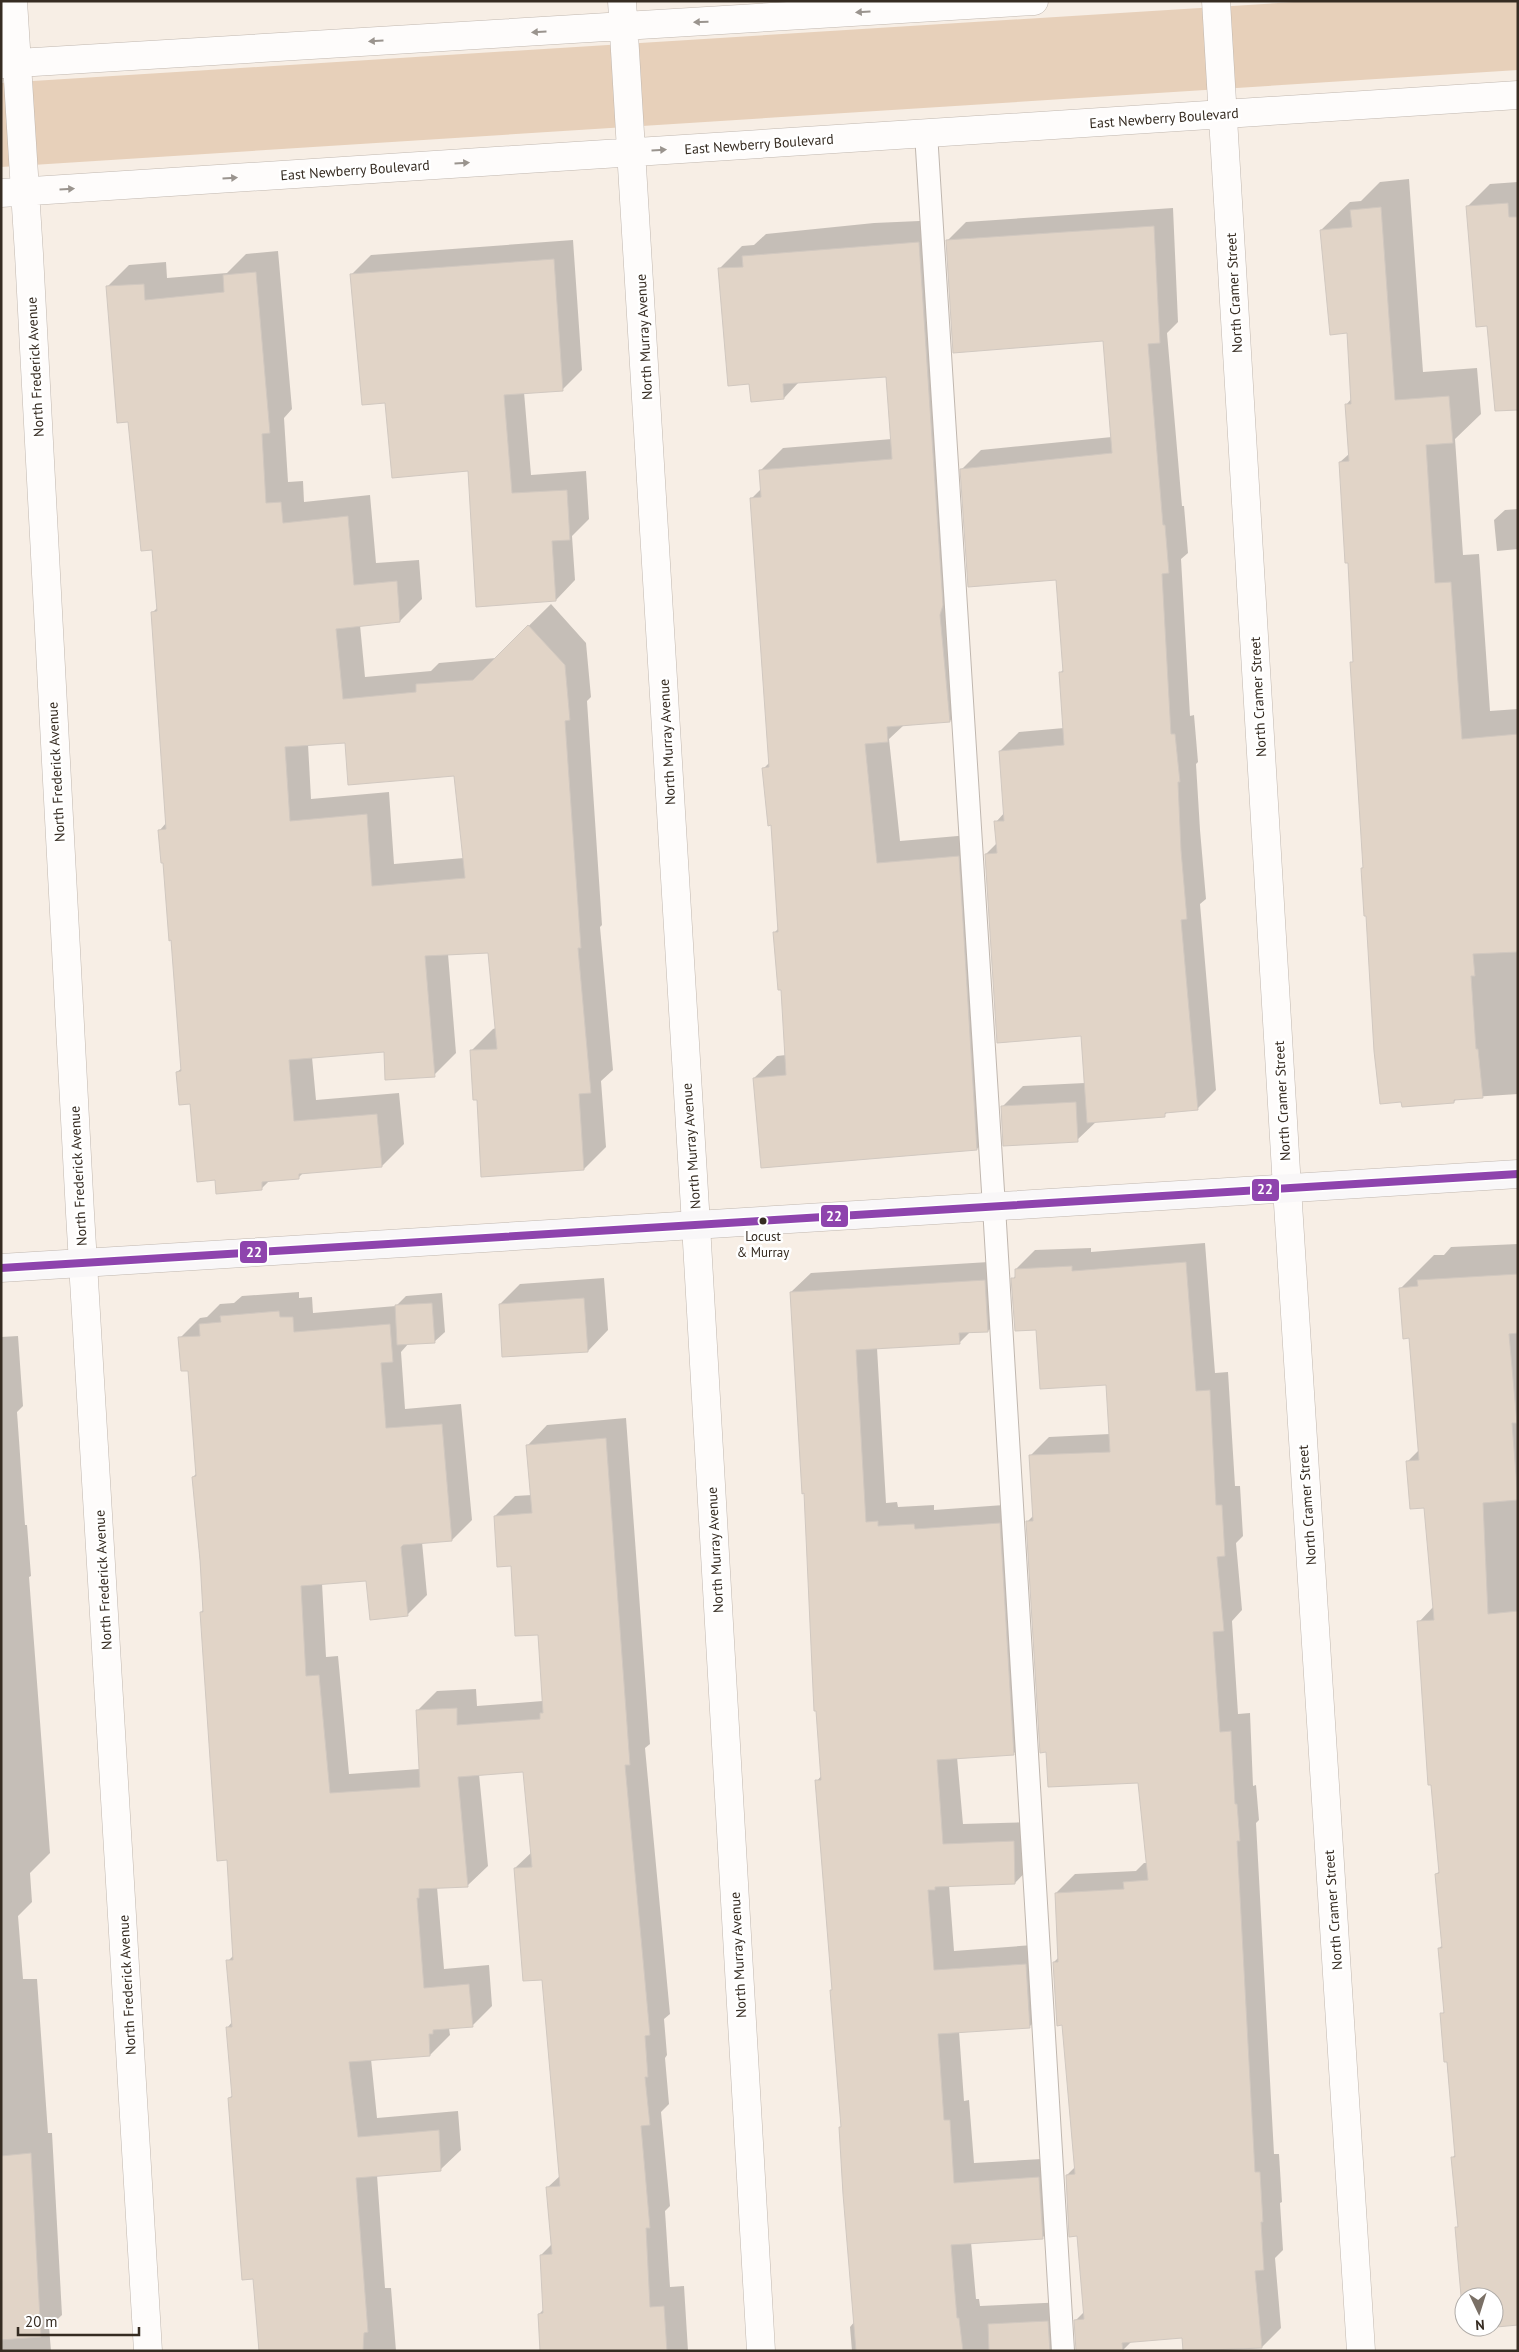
<svg xmlns="http://www.w3.org/2000/svg" width="1519" height="2352" font-family="'PT Sans',sans-serif">
<style>
.green{fill:#e7d0ba}
.shadow{fill:#0003;fill-rule:evenodd}
.building{fill:#e1d4c7;stroke:#d1c8c0;fill-rule:evenodd}
.lines{fill:none;stroke-linecap:round;stroke-linejoin:round}
.service-casing{stroke:#c0b7af;stroke-width:24}
.minor-casing{stroke:#c0b7af;stroke-width:29}
.secondary-casing{stroke:#c0b7af;stroke-width:29}
.service{stroke:#fefcfb;stroke-width:22}
.minor{stroke:#fefcfb;stroke-width:28}
.secondary{stroke:#f9f7f8;stroke-width:28}
.bus-1-casing{stroke:#fff;stroke-width:11}
.bus-1{stroke:#8e44ad;stroke-width:8}
.oneway{fill:#9a948e}
.bus-dot{fill:#362c22;stroke:#fff;stroke-width:2}
.labels{text-anchor:middle;stroke-width:5;stroke-linejoin:round;paint-order:stroke}
.bus-label{font-size:13px;fill:#362c22;stroke:#fff}
.street-label{font-size:14px;fill:#362c22;stroke:#fff}
.line-badge{stroke:#fff;stroke-width:2}
.badge-label{font-size:14px;text-anchor:middle;font-weight:bold;fill:#fff}
</style>
<rect width="100%" height="100%" fill="#f7eee5"/>
<path class="green" d="M 1310,1 L 1518,1 L 1518,70 L 1,167 L 1,83 Z"/>
<path class="shadow" d="M 1409,179 L 1423,372 L 1477,368 L 1481,414 L 1455,439 L 1463,555 L 1479,554 L 1490,711 L 1518,709 L 1518,1094 L 1457,1098 L 1454,1102 L 1402,1101 L 1362,868 L 1364,867 L 1352,663 L 1354,660 L 1349,561 L 1340,462 L 1349,454 L 1346,405 L 1352,398 L 1348,332 L 1321,230 L 1350,202 L 1361,201 L 1380,182 Z
M 1518,182 L 1518,384 L 1488,325 L 1468,206 L 1490,184 Z
M 1173,208 L 1178,322 L 1167,333 L 1182,506 L 1184,506 L 1188,553 L 1181,559 L 1190,716 L 1194,715 L 1198,762 L 1196,764 L 1200,830 L 1206,899 L 1200,904 L 1216,1090 L 1197,1109 L 1168,1112 L 1164,1115 L 1097,1121 L 1077,1140 L 1002,1107 L 1023,1086 L 1085,1083 L 1082,1035 L 986,854 L 997,843 L 996,822 L 1005,812 L 1000,751 L 1019,732 L 1064,728 L 1060,673 L 1064,669 L 1057,578 L 962,469 L 981,450 L 1112,437 L 1104,340 L 947,241 L 966,222 Z
M 942,220 L 972,698 L 950,721 L 904,725 L 889,739 L 900,841 L 981,834 L 999,1126 L 977,1149 L 754,1078 L 777,1056 L 786,1055 L 782,989 L 775,932 L 779,928 L 772,824 L 763,769 L 770,762 L 752,498 L 762,488 L 760,471 L 783,448 L 892,439 L 887,376 L 799,382 L 784,398 L 750,383 L 719,269 L 742,246 L 754,245 L 766,234 L 874,223 Z
M 573,240 L 582,370 L 563,389 L 524,392 L 531,475 L 586,471 L 589,519 L 572,536 L 575,580 L 556,600 L 469,470 L 386,402 L 352,274 L 371,255 Z
M 278,251 L 292,409 L 284,418 L 288,482 L 303,481 L 304,502 L 370,495 L 376,563 L 419,560 L 422,599 L 400,621 L 360,625 L 365,677 L 431,671 L 439,663 L 496,658 L 551,604 L 586,643 L 591,697 L 587,701 L 602,925 L 600,927 L 613,1070 L 601,1081 L 606,1147 L 584,1169 L 478,1099 L 471,1051 L 493,1029 L 496,1028 L 489,952 L 448,954 L 456,1053 L 434,1075 L 385,1050 L 312,1057 L 316,1100 L 399,1093 L 404,1144 L 382,1166 L 303,1173 L 298,1178 L 270,1180 L 261,1189 L 216,1178 L 192,1102 L 177,1072 L 182,1068 L 165,861 L 160,830 L 166,823 L 153,612 L 158,607 L 153,549 L 107,287 L 129,265 L 166,262 L 167,278 L 227,273 L 246,254 ZM 346,741 L 455,775 L 464,858 L 394,864 L 389,792 L 311,799 L 308,744 Z
M 1518,509 L 1518,549 L 1497,551 L 1494,520 L 1505,510 Z
M 1205,1243 L 1215,1373 L 1228,1372 L 1235,1486 L 1240,1486 L 1243,1536 L 1236,1543 L 1242,1610 L 1232,1621 L 1238,1714 L 1250,1713 L 1253,1786 L 1256,1785 L 1259,1820 L 1256,1823 L 1274,2154 L 1279,2154 L 1282,2202 L 1280,2203 L 1283,2250 L 1275,2258 L 1281,2328 L 1262,2347 L 1184,2351 L 1183,2336 L 1132,2341 L 1122,2351 L 1076,2320 L 1084,2312 L 1078,2235 L 1067,2175 L 1076,2166 L 1063,2024 L 1054,1962 L 1059,1957 L 1056,1893 L 1075,1874 L 1136,1871 L 1144,1863 L 1147,1863 L 1139,1781 L 1027,1522 L 1034,1515 L 1030,1456 L 1049,1437 L 1110,1434 L 1107,1383 L 1037,1328 L 1013,1279 L 1016,1275 L 1016,1269 L 1035,1250 L 1091,1248 L 1091,1252 Z
M 1518,1244 L 1518,2324 L 1494,2326 L 1494,2297 L 1464,2297 L 1464,2316 L 1457,2228 L 1459,2225 L 1452,2158 L 1456,2154 L 1442,2014 L 1445,2011 L 1439,1948 L 1443,1945 L 1436,1874 L 1440,1871 L 1419,1622 L 1434,1606 L 1425,1507 L 1407,1462 L 1419,1450 L 1410,1337 L 1401,1288 L 1434,1255 L 1444,1255 L 1451,1247 Z
M 1005,1261 L 1008,1311 L 988,1331 L 970,1332 L 959,1343 L 877,1348 L 886,1503 L 897,1502 L 898,1507 L 934,1505 L 934,1510 L 1019,1504 L 1033,1734 L 1013,1754 L 957,1757 L 963,1824 L 1033,1822 L 1034,1863 L 1015,1883 L 949,1885 L 954,1951 L 1046,1944 L 1050,2006 L 1030,2026 L 959,2031 L 964,2101 L 969,2100 L 974,2163 L 1059,2158 L 1062,2218 L 1043,2237 L 971,2242 L 976,2299 L 979,2299 L 980,2306 L 1067,2302 L 1064,2351 L 852,2351 L 850,2327 L 855,2321 L 833,1989 L 817,1781 L 822,1775 L 806,1492 L 791,1292 L 811,1273 Z
M 604,1278 L 608,1330 L 588,1351 L 500,1304 L 520,1284 Z
M 299,1292 L 299,1298 L 312,1297 L 313,1313 L 396,1306 L 406,1296 L 442,1293 L 445,1332 L 434,1342 L 409,1343 L 401,1352 L 405,1409 L 461,1404 L 472,1520 L 452,1540 L 422,1542 L 427,1595 L 407,1615 L 367,1579 L 322,1583 L 326,1657 L 338,1656 L 349,1774 L 420,1769 L 417,1711 L 437,1691 L 476,1689 L 477,1706 L 543,1701 L 539,1634 L 495,1516 L 515,1496 L 532,1495 L 528,1445 L 547,1425 L 626,1418 L 650,1744 L 645,1748 L 670,2014 L 664,2019 L 667,2055 L 665,2058 L 669,2104 L 661,2112 L 670,2206 L 665,2211 L 670,2287 L 684,2286 L 688,2351 L 541,2351 L 539,2314 L 544,2309 L 541,2255 L 552,2244 L 548,2187 L 561,2175 L 543,1979 L 515,1868 L 532,1852 L 524,1771 L 479,1774 L 488,1866 L 468,1885 L 437,1887 L 444,1969 L 489,1965 L 492,2006 L 472,2026 L 449,2028 L 450,2035 L 430,2055 L 371,2059 L 377,2118 L 458,2111 L 461,2150 L 441,2169 L 377,2175 L 385,2288 L 391,2288 L 396,2351 L 261,2351 L 254,2278 L 229,2098 L 233,2095 L 227,2028 L 233,2021 L 228,1961 L 234,1955 L 228,1859 L 201,1612 L 204,1609 L 193,1477 L 197,1473 L 189,1369 L 180,1338 L 200,1318 L 207,1317 L 220,1304 L 234,1303 L 242,1296 Z
M 18,1336 L 23,1406 L 17,1412 L 25,1525 L 27,1525 L 31,1576 L 29,1577 L 50,1853 L 30,1873 L 32,1902 L 18,1916 L 23,1979 L 37,1979 L 48,2133 L 52,2133 L 62,2315 L 49,2327 L 51,2351 L 1,2351 L 1,1337 Z"/>
<path class="building" d="M 1508,203 L 1509,217 L 1518,217 L 1518,410 L 1495,411 L 1487,326 L 1476,327 L 1466,206 Z
M 1381,207 L 1395,400 L 1449,396 L 1453,443 L 1426,445 L 1435,583 L 1451,582 L 1462,739 L 1518,734 L 1518,952 L 1473,954 L 1475,976 L 1471,976 L 1476,1049 L 1478,1049 L 1483,1098 L 1454,1100 L 1454,1103 L 1402,1107 L 1401,1102 L 1380,1104 L 1374,1051 L 1366,916 L 1364,916 L 1361,868 L 1363,868 L 1350,662 L 1353,662 L 1348,563 L 1345,563 L 1339,462 L 1349,461 L 1345,404 L 1351,404 L 1347,333 L 1330,335 L 1320,230 L 1352,227 L 1350,210 Z
M 1154,226 L 1160,343 L 1148,344 L 1163,525 L 1165,525 L 1169,573 L 1162,574 L 1171,734 L 1175,734 L 1180,782 L 1178,782 L 1181,850 L 1187,919 L 1181,920 L 1198,1110 L 1165,1113 L 1165,1117 L 1087,1123 L 1081,1036 L 997,1043 L 985,854 L 997,853 L 994,821 L 1004,821 L 999,751 L 1064,745 L 1059,672 L 1063,672 L 1056,580 L 968,587 L 960,469 L 1112,453 L 1103,341 L 953,353 L 946,240 Z
M 919,242 L 943,605 L 940,615 L 950,722 L 887,727 L 888,742 L 865,744 L 877,863 L 959,856 L 977,1150 L 761,1168 L 753,1078 L 786,1075 L 781,990 L 778,990 L 773,932 L 778,932 L 771,825 L 768,826 L 762,768 L 769,767 L 750,498 L 761,497 L 759,470 L 892,459 L 886,377 L 783,384 L 784,399 L 751,402 L 749,384 L 728,386 L 718,268 L 743,267 L 742,256 Z
M 554,259 L 563,391 L 504,395 L 512,493 L 567,490 L 570,540 L 552,541 L 556,601 L 476,607 L 468,471 L 392,478 L 385,403 L 362,405 L 350,274 Z
M 256,272 L 270,433 L 262,434 L 266,503 L 281,502 L 283,523 L 348,516 L 354,585 L 397,581 L 400,622 L 336,629 L 343,699 L 416,692 L 416,684 L 473,680 L 528,625 L 565,665 L 570,720 L 565,721 L 581,948 L 578,948 L 591,1093 L 579,1094 L 584,1170 L 481,1177 L 477,1100 L 473,1100 L 470,1050 L 497,1049 L 488,953 L 425,956 L 435,1077 L 385,1080 L 384,1052 L 289,1060 L 294,1121 L 377,1114 L 382,1167 L 299,1174 L 299,1179 L 262,1182 L 262,1190 L 216,1194 L 215,1180 L 197,1182 L 190,1104 L 179,1105 L 176,1072 L 181,1071 L 171,940 L 169,941 L 163,863 L 161,863 L 158,830 L 166,829 L 151,612 L 157,611 L 152,550 L 141,551 L 128,422 L 117,423 L 106,286 L 144,284 L 145,300 L 224,292 L 223,275 ZM 345,743 L 348,785 L 454,776 L 465,878 L 372,886 L 367,814 L 290,821 L 285,747 Z
M 1076,1102 L 1078,1142 L 1003,1146 L 1001,1106 Z
M 1186,1262 L 1196,1391 L 1210,1390 L 1216,1505 L 1222,1505 L 1225,1556 L 1217,1557 L 1224,1631 L 1213,1632 L 1220,1732 L 1231,1731 L 1235,1804 L 1237,1804 L 1240,1841 L 1237,1841 L 1255,2172 L 1260,2172 L 1263,2222 L 1261,2222 L 1264,2270 L 1255,2271 L 1262,2348 L 1183,2351 L 1182,2338 L 1122,2343 L 1123,2351 L 1076,2351 L 1074,2320 L 1084,2319 L 1077,2236 L 1069,2237 L 1066,2175 L 1075,2174 L 1062,2025 L 1057,2026 L 1053,1962 L 1058,1962 L 1055,1893 L 1124,1889 L 1123,1882 L 1148,1880 L 1138,1783 L 1048,1787 L 1046,1752 L 1040,1753 L 1026,1521 L 1033,1521 L 1029,1455 L 1110,1452 L 1106,1385 L 1040,1389 L 1036,1330 L 1015,1331 L 1011,1278 L 1015,1278 L 1015,1269 L 1072,1266 L 1072,1271 Z
M 1518,1274 L 1518,1333 L 1509,1334 L 1517,1423 L 1512,1423 L 1518,1500 L 1483,1503 L 1488,1614 L 1518,1611 L 1518,2325 L 1464,2330 L 1455,2227 L 1458,2227 L 1451,2157 L 1455,2157 L 1447,2062 L 1444,2062 L 1440,2013 L 1444,2013 L 1438,1948 L 1442,1948 L 1435,1874 L 1439,1873 L 1431,1785 L 1428,1785 L 1417,1621 L 1434,1620 L 1424,1508 L 1410,1509 L 1406,1461 L 1419,1460 L 1409,1338 L 1403,1339 L 1399,1288 L 1418,1286 L 1417,1280 ZM 1464,2297 L 1494,2297 L 1494,2327 L 1464,2327 Z
M 985,1280 L 988,1332 L 959,1333 L 960,1344 L 856,1350 L 866,1522 L 878,1521 L 878,1526 L 914,1524 L 915,1529 L 1000,1523 L 1014,1755 L 937,1760 L 943,1844 L 1014,1841 L 1015,1884 L 935,1887 L 935,1890 L 928,1890 L 934,1970 L 1026,1964 L 1030,2028 L 938,2034 L 944,2120 L 950,2120 L 954,2183 L 1039,2177 L 1043,2239 L 951,2245 L 957,2318 L 959,2318 L 963,2351 L 856,2351 L 843,2194 L 839,2127 L 841,2127 L 830,1990 L 832,1990 L 815,1780 L 821,1780 L 816,1711 L 814,1711 L 804,1493 L 802,1494 L 790,1292 Z
M 584,1298 L 588,1352 L 502,1357 L 499,1304 Z
M 432,1303 L 435,1343 L 397,1345 L 395,1305 Z
M 279,1311 L 280,1317 L 293,1317 L 294,1332 L 390,1324 L 393,1362 L 381,1363 L 386,1428 L 442,1424 L 452,1541 L 403,1545 L 401,1547 L 408,1616 L 370,1620 L 366,1581 L 301,1586 L 306,1676 L 319,1675 L 330,1793 L 420,1787 L 416,1710 L 457,1708 L 457,1725 L 540,1719 L 540,1713 L 543,1713 L 538,1635 L 515,1636 L 511,1566 L 497,1567 L 494,1516 L 532,1513 L 526,1445 L 606,1438 L 630,1765 L 625,1765 L 650,2035 L 645,2036 L 648,2077 L 645,2077 L 650,2125 L 641,2126 L 650,2228 L 646,2228 L 650,2307 L 664,2306 L 667,2351 L 540,2351 L 538,2314 L 543,2313 L 540,2255 L 552,2254 L 546,2187 L 560,2186 L 542,1980 L 523,1981 L 514,1868 L 532,1867 L 523,1772 L 458,1777 L 468,1887 L 419,1889 L 419,1898 L 417,1898 L 424,1988 L 469,1984 L 473,2027 L 433,2030 L 433,2034 L 429,2034 L 430,2056 L 349,2062 L 358,2137 L 439,2130 L 441,2171 L 356,2178 L 368,2332 L 364,2333 L 363,2351 L 259,2351 L 253,2279 L 242,2280 L 238,2230 L 228,2098 L 232,2097 L 226,2027 L 232,2027 L 226,1960 L 233,1960 L 227,1860 L 217,1861 L 200,1612 L 203,1612 L 200,1560 L 192,1477 L 196,1476 L 188,1371 L 181,1371 L 178,1337 L 200,1336 L 199,1324 L 221,1322 L 220,1316 Z
M 31,2153 L 41,2337 L 1,2340 L 1,2156 Z
M 1048,2321 L 1050,2351 L 989,2351 L 988,2324 Z"/>
<g class="lines">
<defs>
<path id="service" d="M 926,133 L 994,1207 L 1063,2351"/>
<path id="minor" d="M 13,1 L 29,254 L 80,1213 L 148,2351
M 622,1 L 696,1225 L 761,2351
M 1216,1 L 1287,1188 L 1361,2351
M 1,64 L 1034,1
M 1,193 L 1518,95"/>
<path id="secondary" d="M 1,1268 L 1518,1174"/>
</defs>
<use href="#service" class="service-casing"/>
<use href="#minor" class="minor-casing"/>
<use href="#secondary" class="secondary-casing"/>
<use href="#service" class="service"/>
<use href="#minor" class="minor"/>
<use href="#secondary" class="secondary"/>
<defs>
<path id="bus-1" d="M 1,1268 L 1518,1174"/>
</defs>
<use href="#bus-1" class="bus-1-casing"/>
<use href="#bus-1" class="bus-1"/>
</g>
<defs><path id="oneway-solid" d="M-6-.8H1V-3.2L6.5 0L1 3.2V.8H-6Z" transform="scale(1.25)"/></defs>
<g class="oneway">
<use href="#oneway-solid" transform="translate(863 12) rotate(176)"/>
<use href="#oneway-solid" transform="translate(701 22) rotate(178)"/>
<use href="#oneway-solid" transform="translate(539 32) rotate(177)"/>
<use href="#oneway-solid" transform="translate(376 41) rotate(177)"/>
<use href="#oneway-solid" transform="translate(659 150) rotate(-4)"/>
<use href="#oneway-solid" transform="translate(462 163) rotate(-4)"/>
<use href="#oneway-solid" transform="translate(230 178) rotate(-4)"/>
<use href="#oneway-solid" transform="translate(67 189) rotate(-3)"/>
</g>
<circle class="bus-dot" cx="763" cy="1221" r="4.5"/>
<g class="labels">
<g class="bus-label">
<text x="763" y="1241">Locust<tspan x="763" dy="16">&amp; Murray</tspan></text>
</g>
<g class="street-label">
<text transform="translate(1164 118) rotate(-4)" y="5">East Newberry Boulevard</text>
<text transform="translate(759 144) rotate(-4)" y="5">East Newberry Boulevard</text>
<text transform="translate(355 170) rotate(-4)" y="5">East Newberry Boulevard</text>
<text transform="translate(1234 293) rotate(-93)" y="5">North Cramer Street</text>
<text transform="translate(644 337) rotate(-93)" y="5">North Murray Avenue</text>
<text transform="translate(35 367) rotate(-93)" y="5">North Frederick Avenue</text>
<text transform="translate(1258 697) rotate(-93)" y="5">North Cramer Street</text>
<text transform="translate(667 742) rotate(-93)" y="5">North Murray Avenue</text>
<text transform="translate(56 772) rotate(-93)" y="5">North Frederick Avenue</text>
<text transform="translate(1282 1101) rotate(-93)" y="5">North Cramer Street</text>
<text transform="translate(691 1146) rotate(-94)" y="5">North Murray Avenue</text>
<text transform="translate(78 1176) rotate(-93)" y="5">North Frederick Avenue</text>
<text transform="translate(1307 1505) rotate(-94)" y="5">North Cramer Street</text>
<text transform="translate(715 1550) rotate(-93)" y="5">North Murray Avenue</text>
<text transform="translate(103 1580) rotate(-93)" y="5">North Frederick Avenue</text>
<text transform="translate(1333 1910) rotate(-94)" y="5">North Cramer Street</text>
<text transform="translate(738 1955) rotate(-93)" y="5">North Murray Avenue</text>
<text transform="translate(127 1985) rotate(-93)" y="5">North Frederick Avenue</text>
</g>
</g>
<g class="line-badge">
<rect x="1251" y="1178" width="29" height="24" rx="5" fill="#8e44ad"/>
<rect x="820" y="1204" width="29" height="24" rx="5" fill="#8e44ad"/>
<rect x="239" y="1240" width="29" height="24" rx="5" fill="#8e44ad"/>
</g>
<g class="badge-label">
<text x="1265" y="1194">22</text>
<text x="834" y="1221">22</text>
<text x="254" y="1257">22</text>
</g>
<rect width="1519" height="2352" fill="none" stroke="#362c22" stroke-width="5"/>
<g transform="translate(1479 2312) rotate(176)"><circle r="24" fill="#ffffff" stroke="#afaba7"/>
<path d="M0-4L9 19L0 12L-9 19Z" fill="#7a7066"/>
<text y="-8" font-size="14" font-weight="bold" text-anchor="middle" fill="#362c22">N</text>
</g>
<path d="M18 2327v8h121v-8" fill="none" stroke="#362c22" stroke-width="2.5"/>
<text x="25" y="2327" font-size="15" fill="#362c22" stroke="#ffffff" stroke-width="4" paint-order="stroke">20 m</text>
</svg>
